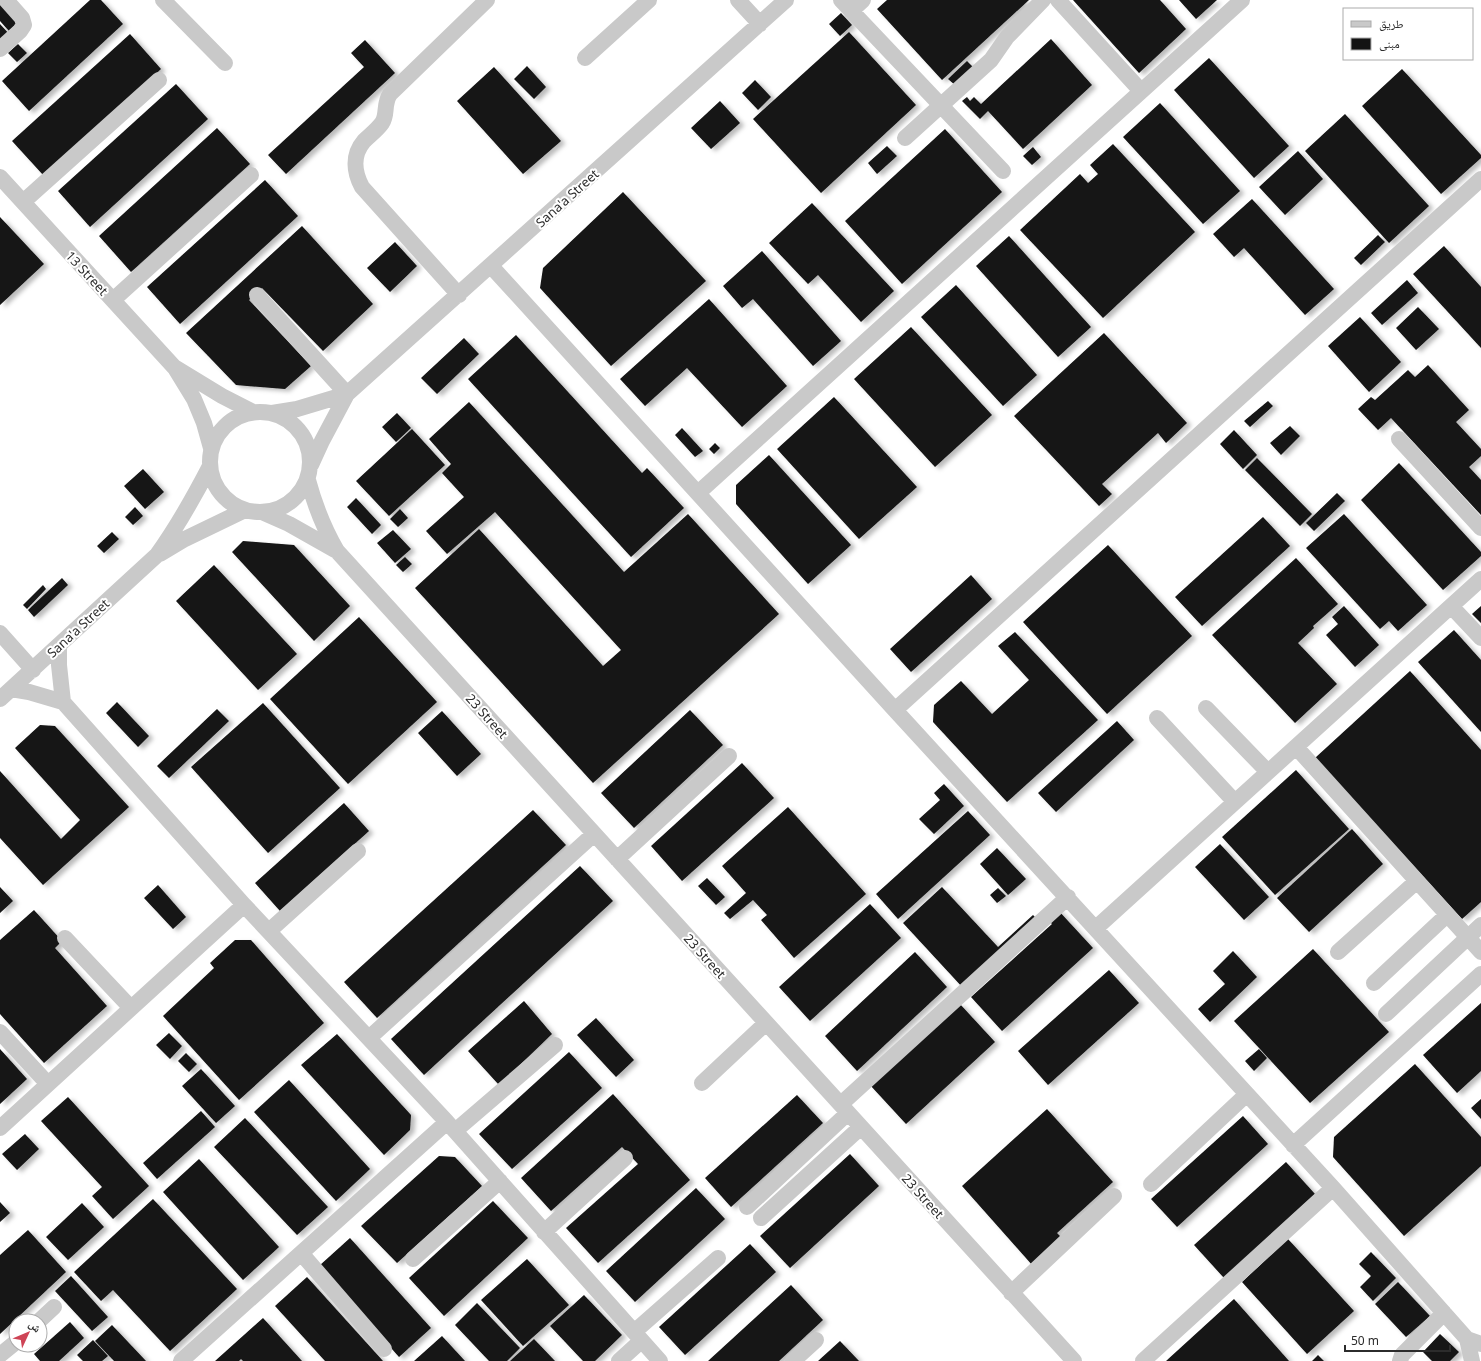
<svg xmlns="http://www.w3.org/2000/svg" width="1481" height="1361" font-family="'Noto Sans','Noto Naskh Arabic',sans-serif">
<style>
.building{fill:#131313;filter:url(#shadow)}
.lines{fill:none;stroke-linecap:round;stroke-linejoin:round}
.minor{stroke:#c9c9c9;stroke-width:16}
.labels{text-anchor:middle;stroke-width:4;stroke-linejoin:round;paint-order:stroke}
.street-label{font-size:13px;fill:#2c2c2c;stroke:#fff}
</style>
<defs>
<filter id="shadow"><feDropShadow dx="4.5" dy="2.5" stdDeviation="2" flood-color="#0004"/></filter>
</defs>
<rect width="100%" height="100%" fill="#fff"/>
<path class="building" d="M 90,0 L 101,0 L 123,24 L 29,111 L 2,81 Z
M 887,0 L 1029,0 L 942,80 L 877,9 Z
M 1073,0 L 1160,0 L 1186,29 L 1139,73 Z
M 1179,0 L 1217,0 L 1196,19 Z
M 0,1 L 19,21 L 9,31 L 0,21 Z
M 841,13 L 852,25 L 840,36 L 829,24 Z
M 0,24 L 10,35 L 0,44 Z
M 849,32 L 916,105 L 821,193 L 753,119 Z
M 130,34 L 161,69 L 44,176 L 12,141 Z
M 1051,39 L 1092,85 L 1023,149 L 988,111 L 980,119 L 962,101 L 967,97 L 970,101 L 974,97 L 981,104 Z
M 365,40 L 395,73 L 286,174 L 268,155 L 364,67 L 351,53 Z
M 18,44 L 27,53 L 17,62 L 8,53 Z
M 1209,58 L 1289,146 L 1254,178 L 1174,90 Z
M 967,61 L 973,67 L 955,85 L 948,79 Z
M 527,66 L 546,87 L 534,99 L 514,79 Z
M 494,67 L 561,141 L 523,174 L 457,101 Z
M 1402,69 L 1481,155 L 1481,158 L 1441,194 L 1362,106 Z
M 755,80 L 771,97 L 758,110 L 742,93 Z
M 176,84 L 208,119 L 90,227 L 58,191 Z
M 720,101 L 740,123 L 711,149 L 691,128 Z
M 1160,103 L 1240,191 L 1203,224 L 1123,137 Z
M 1345,114 L 1429,206 L 1389,243 L 1305,151 Z
M 217,128 L 250,164 L 131,272 L 99,236 Z
M 945,129 L 1002,192 L 902,284 L 845,221 Z
M 1113,144 L 1195,232 L 1103,318 L 1020,230 L 1080,174 L 1088,183 L 1098,174 L 1090,165 Z
M 887,146 L 897,156 L 877,174 L 868,163 Z
M 1033,147 L 1041,157 L 1032,165 L 1023,156 Z
M 1298,151 L 1323,179 L 1285,215 L 1259,187 Z
M 265,180 L 298,216 L 180,324 L 147,287 Z
M 623,192 L 706,281 L 611,366 L 540,288 L 543,268 Z
M 1252,199 L 1334,289 L 1305,315 L 1244,248 L 1234,257 L 1213,234 Z
M 812,203 L 894,291 L 861,322 L 818,275 L 808,284 L 769,243 Z
M 0,217 L 44,264 L 0,305 Z
M 302,226 L 373,304 L 323,351 L 262,288 L 249,300 L 311,366 L 285,389 L 236,385 L 186,333 Z
M 1378,235 L 1385,242 L 1361,265 L 1354,258 Z
M 1009,236 L 1091,327 L 1058,357 L 976,266 Z
M 395,242 L 417,266 L 390,292 L 367,268 Z
M 1444,246 L 1481,287 L 1481,348 L 1413,274 Z
M 762,251 L 841,341 L 813,366 L 753,299 L 742,308 L 723,286 Z
M 1407,280 L 1418,293 L 1382,325 L 1371,313 Z
M 956,285 L 1037,375 L 1003,406 L 921,317 Z
M 709,299 L 787,386 L 742,427 L 687,368 L 645,406 L 620,379 Z
M 1418,307 L 1439,329 L 1416,350 L 1396,328 Z
M 1360,317 L 1401,362 L 1369,392 L 1328,346 Z
M 911,327 L 992,415 L 935,467 L 854,379 Z
M 1104,333 L 1187,423 L 1166,443 L 1158,433 L 1102,484 L 1112,494 L 1099,506 L 1014,416 Z
M 516,335 L 642,473 L 647,468 L 684,508 L 631,557 L 468,379 Z
M 464,338 L 479,354 L 437,394 L 421,378 Z
M 1428,365 L 1469,410 L 1456,422 L 1481,449 L 1481,456 L 1469,467 L 1481,480 L 1481,515 L 1391,418 L 1378,430 L 1358,409 L 1371,397 L 1375,400 L 1408,370 L 1415,377 Z
M 834,397 L 917,487 L 859,539 L 777,449 Z
M 1268,401 L 1273,406 L 1250,427 L 1244,421 Z
M 469,402 L 624,572 L 688,514 L 779,614 L 593,783 L 415,588 L 479,529 L 603,666 L 621,650 L 495,512 L 447,554 L 426,531 L 464,497 L 442,473 L 451,464 L 429,439 Z
M 397,413 L 411,428 L 396,442 L 382,427 Z
M 1290,426 L 1300,436 L 1281,455 L 1270,443 Z
M 682,428 L 703,451 L 695,457 L 675,435 Z
M 412,429 L 445,465 L 389,516 L 356,481 Z
M 1234,430 L 1257,455 L 1243,469 L 1220,444 Z
M 715,443 L 720,448 L 714,454 L 709,449 Z
M 769,455 L 851,545 L 808,584 L 736,504 L 736,485 Z
M 1257,458 L 1312,514 L 1300,526 L 1245,470 Z
M 1399,463 L 1481,552 L 1481,556 L 1443,590 L 1361,500 Z
M 143,469 L 164,492 L 145,509 L 124,486 Z
M 1337,493 L 1345,501 L 1314,531 L 1306,523 Z
M 356,498 L 381,525 L 372,534 L 347,507 Z
M 135,507 L 143,516 L 133,525 L 125,517 Z
M 400,509 L 408,518 L 398,527 L 390,519 Z
M 1344,514 L 1427,605 L 1398,631 L 1389,621 L 1380,629 L 1306,548 Z
M 1263,517 L 1290,546 L 1202,626 L 1175,597 Z
M 393,530 L 411,549 L 395,563 L 377,543 Z
M 112,532 L 119,539 L 104,553 L 97,546 Z
M 243,541 L 294,545 L 350,606 L 314,641 L 232,552 Z
M 1108,545 L 1192,636 L 1107,714 L 1023,622 Z
M 405,557 L 412,564 L 403,572 L 396,565 Z
M 1296,558 L 1338,604 L 1313,626 L 1314,628 L 1298,643 L 1337,684 L 1295,723 L 1212,635 Z
M 214,565 L 297,654 L 258,690 L 176,601 Z
M 971,575 L 992,599 L 911,672 L 890,649 Z
M 62,578 L 68,585 L 34,617 L 28,610 Z
M 43,585 L 46,589 L 27,609 L 23,605 Z
M 1344,606 L 1379,645 L 1355,667 L 1326,635 L 1338,624 L 1332,617 Z
M 1481,606 L 1481,623 L 1472,614 Z
M 359,617 L 437,702 L 348,784 L 270,699 Z
M 1454,630 L 1481,660 L 1481,732 L 1418,662 Z
M 1015,632 L 1098,720 L 1007,802 L 933,722 L 934,705 L 961,681 L 992,714 L 1029,680 L 998,646 Z
M 1410,671 L 1481,750 L 1481,902 L 1462,919 L 1315,758 Z
M 117,702 L 149,736 L 138,747 L 106,713 Z
M 263,703 L 340,788 L 268,853 L 191,767 Z
M 217,709 L 229,721 L 169,778 L 157,766 Z
M 690,710 L 723,745 L 634,828 L 601,793 Z
M 442,711 L 481,754 L 457,776 L 418,733 Z
M 1117,721 L 1134,740 L 1056,812 L 1038,793 Z
M 40,725 L 55,726 L 129,807 L 43,885 L 0,838 L 0,771 L 61,839 L 80,820 L 15,748 Z
M 742,763 L 774,798 L 682,881 L 651,846 Z
M 1296,770 L 1349,829 L 1275,895 L 1222,837 Z
M 944,784 L 964,806 L 934,834 L 919,819 L 940,800 L 934,793 Z
M 344,803 L 369,831 L 280,911 L 255,883 Z
M 788,807 L 866,894 L 794,958 L 761,920 L 767,915 L 753,900 L 730,919 L 724,913 L 746,893 L 722,866 Z
M 533,810 L 566,845 L 377,1018 L 344,982 Z
M 968,811 L 990,835 L 898,919 L 876,894 Z
M 1352,829 L 1383,864 L 1309,932 L 1277,898 Z
M 1220,844 L 1269,897 L 1244,920 L 1195,867 Z
M 997,848 L 1026,879 L 1008,895 L 980,864 Z
M 580,866 L 613,901 L 424,1075 L 391,1039 Z
M 707,878 L 725,897 L 716,905 L 698,886 Z
M 158,885 L 186,917 L 173,929 L 144,898 Z
M 0,887 L 13,901 L 0,913 Z
M 942,887 L 998,947 L 1033,915 L 1038,920 L 964,989 L 903,923 Z
M 998,888 L 1006,896 L 997,903 L 990,895 Z
M 870,904 L 901,938 L 810,1021 L 779,987 Z
M 1057,909 L 1093,948 L 1002,1031 L 971,997 L 1052,924 L 1047,919 Z
M 34,910 L 62,941 L 55,948 L 107,1006 L 44,1063 L 0,1014 L 0,940 Z
M 235,940 L 251,940 L 324,1023 L 239,1100 L 163,1016 L 214,968 L 210,963 Z
M 1313,949 L 1389,1032 L 1310,1103 L 1234,1021 Z
M 1233,951 L 1257,977 L 1210,1022 L 1198,1009 L 1225,984 L 1213,971 Z
M 915,952 L 947,987 L 857,1071 L 825,1036 Z
M 1109,970 L 1139,1003 L 1048,1085 L 1018,1051 Z
M 524,1001 L 552,1034 L 499,1085 L 468,1051 Z
M 959,1003 L 995,1042 L 906,1124 L 870,1085 Z
M 1481,1003 L 1481,1071 L 1457,1093 L 1423,1055 Z
M 596,1018 L 634,1060 L 616,1077 L 577,1035 Z
M 169,1033 L 182,1046 L 170,1059 L 156,1045 Z
M 337,1034 L 411,1115 L 410,1130 L 384,1155 L 301,1065 Z
M 0,1049 L 27,1079 L 0,1104 Z
M 1259,1049 L 1267,1058 L 1254,1071 L 1245,1061 Z
M 569,1052 L 602,1088 L 512,1169 L 479,1134 Z
M 186,1053 L 197,1064 L 189,1072 L 178,1061 Z
M 1415,1064 L 1481,1137 L 1481,1166 L 1404,1236 L 1333,1157 L 1334,1137 Z
M 201,1069 L 235,1106 L 216,1123 L 182,1086 Z
M 289,1080 L 370,1169 L 336,1201 L 254,1112 Z
M 613,1094 L 690,1180 L 598,1263 L 566,1228 L 638,1164 L 622,1147 L 551,1211 L 521,1178 Z
M 797,1095 L 823,1123 L 731,1207 L 705,1178 Z
M 68,1097 L 149,1186 L 113,1219 L 92,1196 L 102,1187 L 41,1121 Z
M 1481,1099 L 1481,1119 L 1471,1108 Z
M 1047,1109 L 1113,1182 L 1057,1233 L 1063,1239 L 1033,1266 L 962,1186 Z
M 201,1111 L 215,1127 L 157,1179 L 143,1163 Z
M 1243,1116 L 1268,1144 L 1177,1227 L 1151,1199 Z
M 245,1118 L 328,1207 L 297,1235 L 214,1147 Z
M 25,1134 L 39,1149 L 17,1170 L 2,1154 Z
M 850,1154 L 879,1186 L 790,1268 L 760,1236 Z
M 439,1156 L 455,1157 L 482,1186 L 397,1263 L 361,1226 Z
M 199,1159 L 279,1247 L 243,1280 L 163,1192 Z
M 1286,1162 L 1315,1194 L 1224,1278 L 1194,1245 Z
M 696,1188 L 725,1219 L 635,1302 L 606,1271 Z
M 153,1199 L 237,1289 L 170,1351 L 113,1290 L 101,1301 L 74,1272 Z
M 493,1201 L 528,1238 L 444,1316 L 409,1278 Z
M 0,1202 L 10,1213 L 0,1222 Z
M 82,1203 L 104,1227 L 68,1260 L 46,1237 Z
M 28,1230 L 66,1272 L 0,1334 L 0,1255 Z
M 350,1238 L 431,1328 L 399,1357 L 319,1266 Z
M 1288,1239 L 1354,1311 L 1307,1354 L 1242,1282 Z
M 750,1244 L 776,1272 L 685,1355 L 659,1327 Z
M 1371,1252 L 1396,1278 L 1373,1301 L 1360,1287 L 1371,1276 L 1359,1264 Z
M 527,1259 L 569,1305 L 523,1346 L 481,1300 Z
M 71,1276 L 108,1317 L 92,1331 L 55,1291 Z
M 307,1277 L 383,1361 L 325,1361 L 275,1306 Z
M 1398,1282 L 1430,1316 L 1406,1337 L 1375,1304 Z
M 791,1285 L 823,1320 L 779,1361 L 708,1361 Z
M 584,1295 L 622,1335 L 595,1361 L 583,1361 L 550,1326 Z
M 1234,1299 L 1289,1361 L 1166,1361 Z
M 477,1303 L 520,1348 L 507,1361 L 489,1361 L 455,1325 Z
M 263,1318 L 302,1361 L 243,1361 L 241,1359 L 239,1361 L 215,1361 Z
M 70,1322 L 84,1338 L 59,1361 L 40,1361 L 34,1354 Z
M 112,1325 L 146,1361 L 114,1361 L 95,1341 Z
M 1440,1334 L 1459,1352 L 1450,1361 L 1432,1361 L 1423,1352 Z
M 442,1336 L 465,1361 L 414,1361 Z
M 534,1339 L 555,1361 L 510,1361 Z
M 93,1340 L 108,1356 L 102,1361 L 83,1361 L 77,1355 Z
M 840,1341 L 859,1361 L 818,1361 Z
M 1318,1355 L 1324,1361 L 1312,1361 Z"/>
<g class="lines">
<path class="minor" d="M 163,0 L 225,63
M 738,0 L 760,24
M 841,0 L 1003,171
M 1058,0 L 1141,91
M 851,11 L 863,0
M 0,49 L 20,31 L 24,25 L 22,18 L 6,0
M 585,58 L 649,0
M 905,138 L 991,60 L 1007,37 L 1043,0
M 0,177 L 175,368 L 194,399 L 204,423 L 211,448
M 23,202 L 159,80
M 491,266 L 895,710 L 1333,1188 L 1467,1339 L 1481,1344
M 257,295 L 347,394
M 459,295 L 362,187 C 354,172 352,155 364,141 C 370,135 377,130 382,123 C 388,114 383,105 390,94 L 487,0
M 113,300 L 251,175
M 176,368 L 222,396 L 253,412
M210 462a50 50 0 1 1 100 0a50 50 0 1 1-100 0Z
M 272,413 L 297,409 L 347,394
M 1399,439 L 1481,528
M 311,465 L 322,441 L 347,394 L 786,0
M 308,480 C 315,506 323,527 337,551 L 1074,1361
M 698,493 L 1242,0
M 264,513 L 289,524 L 335,550
M 160,554 L 185,539 L 245,510
M 1451,606 L 1481,638
M 0,633 L 33,670
M 59,646 L 59,665 L 63,702
M 11,689 L 29,692 L 63,702 L 244,905 L 447,1122 L 660,1361
M 0,699 L 157,555 C 177,527 194,497 210,466
M 1206,708 L 1268,772
M 895,710 L 1481,179
M 1157,718 L 1235,802
M 1296,747 L 1481,952
M 617,859 L 729,756
M 1096,928 L 1481,579
M 269,931 L 358,851
M 65,938 L 131,1008
M 1338,952 L 1417,881
M 1374,983 L 1447,915
M 1386,1014 L 1481,925
M 0,1032 L 48,1084
M 369,1038 L 594,834
M 702,1083 L 766,1023
M 841,1104 L 1068,897
M 0,1128 L 244,905
M 455,1131 L 555,1045
M 1293,1145 L 1481,974
M 1151,1184 L 1247,1094
M 747,1207 L 848,1113
M 761,1218 L 861,1127
M 544,1232 L 625,1158
M 301,1253 L 384,1349
M 413,1259 L 500,1181
M 1011,1293 L 1114,1196
M 39,1321 L 54,1307
M 634,1332 L 718,1258
M 1467,1339 L 1472,1361
M 0,1355 L 16,1342
M 181,1361 L 447,1122
M 619,1361 L 641,1341
M 793,1361 L 816,1340
M 1143,1361 L 1333,1188
M 1400,1361 L 1402,1355 L 1444,1313"/>
</g>
<g class="labels">
<g class="street-label">
<text transform="translate(567 198) rotate(-42)" y="5">Sana'a Street</text>
<text transform="translate(87 273) rotate(47)" y="5">13 Street</text>
<text transform="translate(78 628) rotate(-43)" y="5">Sana'a Street</text>
<text transform="translate(487 716) rotate(48)" y="5">23 Street</text>
<text transform="translate(705 956) rotate(48)" y="5">23 Street</text>
<text transform="translate(923 1196) rotate(48)" y="5">23 Street</text>
</g>
</g>
<rect x="1343" y="8" width="130" height="52" fill="#ffffff" stroke="#ababab"/>
<rect x="1351" y="21" width="20" height="6" fill="#c9c9c9" stroke="#ababab"/>
<text x="1379" y="28" font-size="12" fill="#2c2c2c">طريق</text>
<rect x="1351" y="38" width="20" height="12" fill="#131313" stroke="#ababab"/>
<text x="1379" y="48" font-size="12" fill="#2c2c2c">مبنى</text>
<g transform="translate(28 1333) rotate(46)"><circle r="19" fill="#ffffff" stroke="#ababab"/>
<path d="M0-3L7 15L0 10L-7 15Z" fill="#ce4456"/>
<text y="-6" font-size="11" font-weight="bold" text-anchor="middle" fill="#2c2c2c">ش</text>
</g>
<path d="M1345 1345v6h105v-6" fill="none" stroke="#2c2c2c" stroke-width="2"/>
<text x="1351" y="1345" font-size="12" fill="#2c2c2c" stroke="#ffffff" stroke-width="3" paint-order="stroke">50 m</text>
</svg>
